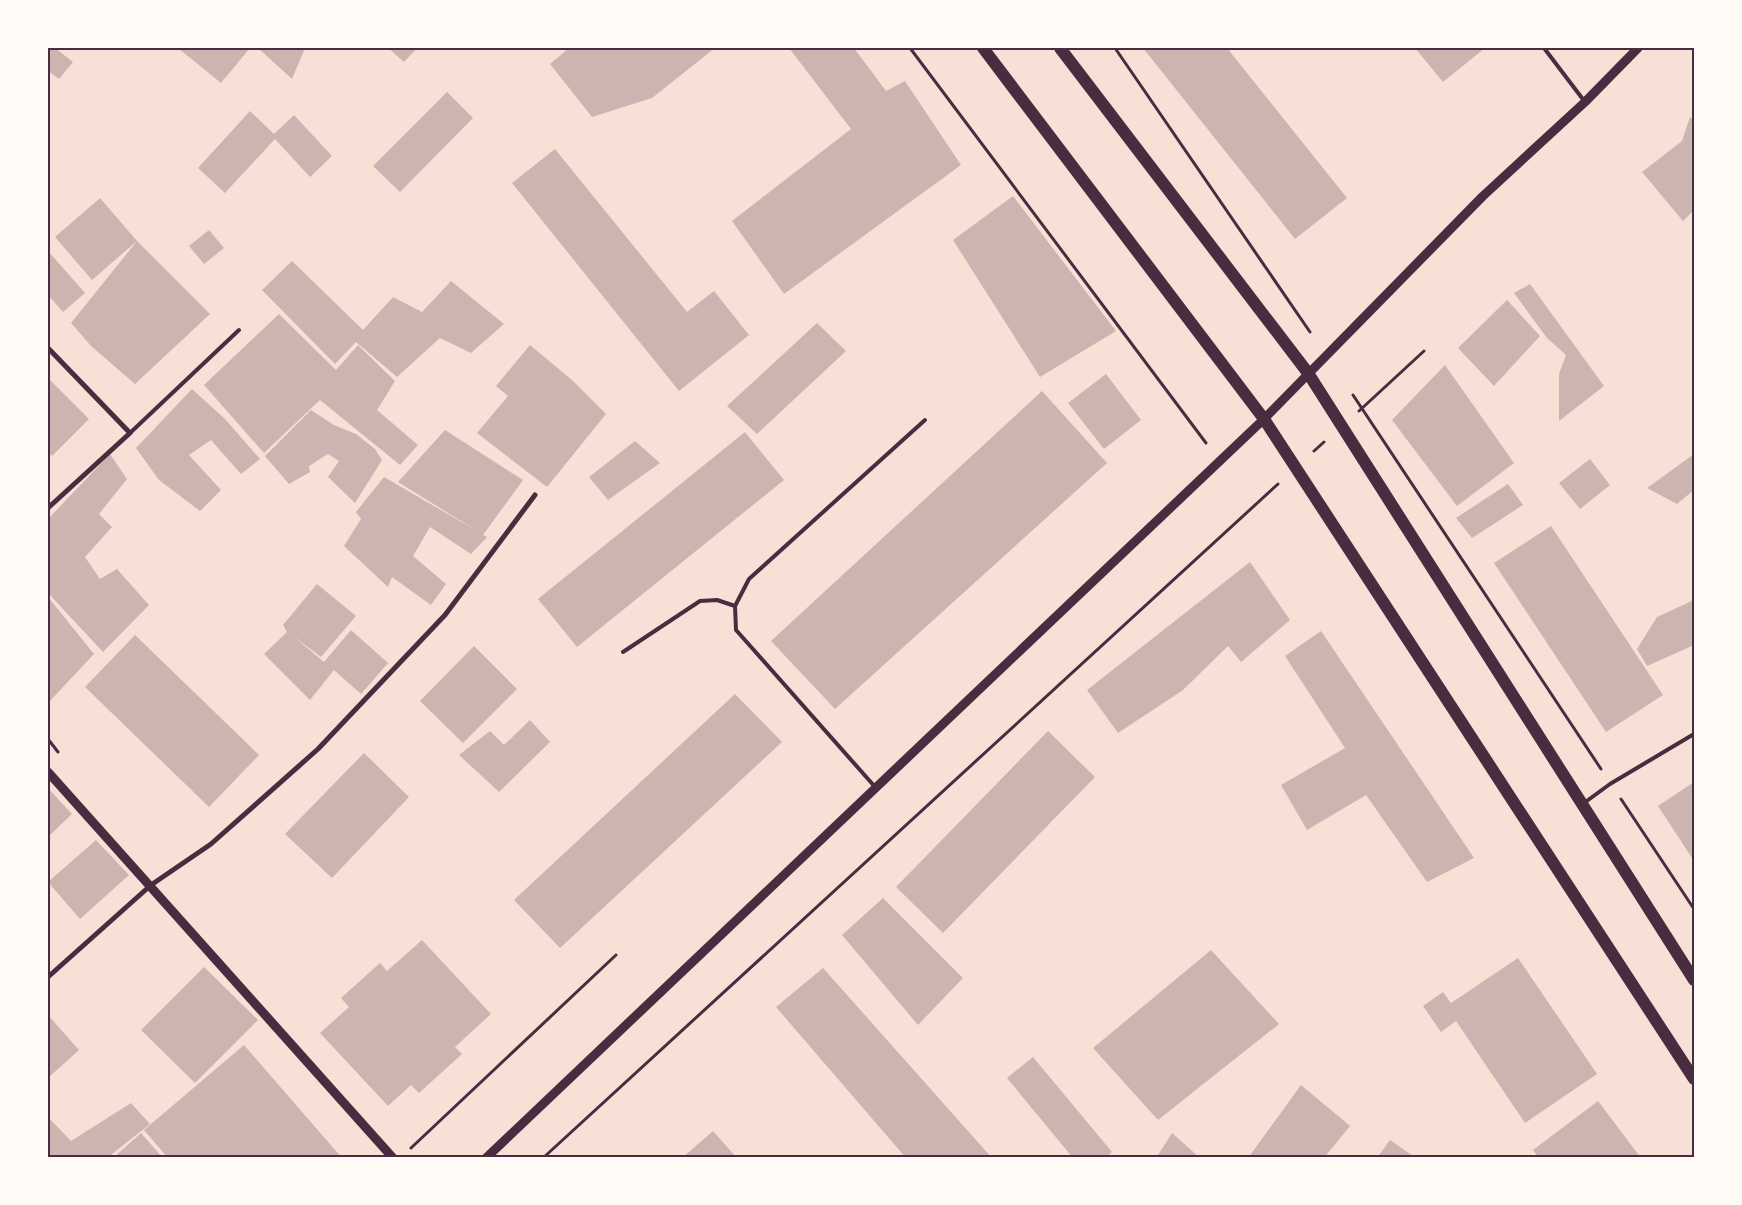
<svg xmlns="http://www.w3.org/2000/svg" width="1742" height="1205" font-family="Arial,sans-serif">
<style>
.building{fill:#ccb4b1}
.lines{fill:none;stroke-linecap:round;stroke-linejoin:round}
.path{stroke:#4a2c40;stroke-width:3}
.service{stroke:#4a2c40;stroke-width:4}
.minor{stroke:#4a2c40;stroke-width:5}
.tertiary{stroke:#4a2c40;stroke-width:9}
.primary{stroke:#4a2c40;stroke-width:12}
.neatline{fill:none;stroke:#4a2c40;stroke-width:2}
</style>
<rect width="100%" height="100%" fill="#f7e1d7"/>
<path class="building" d="M 48,48 L 55,48 L 73,62 L 59,79 L 48,71 Z
M 178,48 L 250,48 L 221,83 Z
M 258,48 L 305,48 L 292,79 Z
M 388,48 L 417,48 L 404,62 Z
M 569,48 L 715,48 L 652,98 L 592,117 L 550,64 Z
M 789,48 L 854,48 L 886,91 L 905,81 L 961,165 L 784,294 L 732,221 L 851,129 Z
M 1143,48 L 1227,48 L 1347,198 L 1295,239 Z
M 1415,48 L 1485,48 L 1443,82 Z
M 447,92 L 473,118 L 400,192 L 373,166 Z
M 250,111 L 274,134 L 294,115 L 332,156 L 310,177 L 275,139 L 225,193 L 198,168 Z
M 1690,117 L 1694,121 L 1694,210 L 1683,221 L 1642,172 L 1682,141 Z
M 555,149 L 687,312 L 714,291 L 749,335 L 679,391 L 512,183 Z
M 1013,196 L 1116,331 L 1040,377 L 953,240 Z
M 100,198 L 137,241 L 210,314 L 135,384 L 91,346 L 71,323 L 137,241 L 92,280 L 55,237 Z
M 209,230 L 224,248 L 204,264 L 189,246 Z
M 48,251 L 85,293 L 63,312 L 48,295 Z
M 292,261 L 363,330 L 393,297 L 422,312 L 451,281 L 504,324 L 471,353 L 440,338 L 397,377 L 356,342 L 335,364 L 262,290 Z
M 1530,284 L 1604,386 L 1559,421 L 1559,374 L 1566,355 L 1547,338 L 1514,293 Z
M 1507,300 L 1540,336 L 1494,386 L 1458,348 Z
M 279,314 L 336,370 L 358,345 L 395,381 L 377,410 L 418,445 L 400,465 L 320,400 L 264,453 L 204,385 Z
M 817,323 L 846,351 L 757,434 L 727,406 Z
M 530,345 L 572,380 L 606,414 L 547,487 L 477,433 L 508,396 L 496,386 Z
M 1445,365 L 1514,463 L 1457,506 L 1392,420 Z
M 1106,374 L 1141,420 L 1104,449 L 1068,403 Z
M 48,378 L 89,419 L 52,456 L 48,452 Z
M 192,389 L 225,419 L 260,459 L 241,474 L 211,440 L 189,455 L 221,490 L 200,511 L 159,480 L 136,448 Z
M 1042,391 L 1107,463 L 835,709 L 771,641 Z
M 311,410 L 334,425 L 356,434 L 375,449 L 382,460 L 355,503 L 328,477 L 339,461 L 328,454 L 309,466 L 310,472 L 289,484 L 265,456 Z
M 445,430 L 523,480 L 483,535 L 487,537 L 471,554 L 430,527 L 413,556 L 446,584 L 431,605 L 392,577 L 388,587 L 344,546 L 361,519 L 356,512 L 384,477 L 477,531 L 398,482 Z
M 745,432 L 784,480 L 577,647 L 538,599 Z
M 635,441 L 660,463 L 608,500 L 589,477 Z
M 110,454 L 127,479 L 99,514 L 112,527 L 85,557 L 100,579 L 117,569 L 149,605 L 103,652 L 48,593 L 48,519 Z
M 1694,454 L 1694,490 L 1677,504 L 1647,488 Z
M 1590,459 L 1610,485 L 1580,509 L 1559,483 Z
M 1508,484 L 1523,505 L 1472,538 L 1456,518 Z
M 1551,526 L 1663,695 L 1606,732 L 1494,563 Z
M 1250,562 L 1290,620 L 1241,662 L 1228,646 L 1183,690 L 1118,733 L 1087,690 Z
M 317,584 L 356,616 L 321,657 L 293,636 L 324,662 L 351,630 L 388,663 L 361,694 L 334,670 L 310,700 L 264,654 L 287,632 L 283,625 Z
M 48,597 L 94,654 L 48,703 Z
M 1694,600 L 1694,645 L 1647,666 L 1637,649 L 1657,617 Z
M 1321,631 L 1474,858 L 1427,882 L 1366,795 L 1307,830 L 1281,785 L 1345,748 L 1285,656 Z
M 135,635 L 259,755 L 209,807 L 85,687 Z
M 474,646 L 517,689 L 463,743 L 420,701 Z
M 735,694 L 782,742 L 560,948 L 514,900 Z
M 530,720 L 550,742 L 499,792 L 459,755 L 490,731 L 504,745 Z
M 1048,731 L 1095,777 L 943,933 L 896,887 Z
M 364,753 L 409,797 L 332,878 L 285,834 Z
M 1694,782 L 1694,861 L 1658,806 Z
M 48,788 L 72,814 L 48,837 Z
M 96,840 L 129,875 L 80,919 L 48,882 Z
M 883,898 L 963,978 L 918,1025 L 842,935 Z
M 422,940 L 491,1014 L 455,1047 L 462,1054 L 419,1093 L 411,1085 L 388,1106 L 320,1033 L 349,1007 L 341,998 L 380,963 L 387,971 Z
M 1211,950 L 1279,1024 L 1158,1120 L 1093,1048 Z
M 1518,958 L 1597,1074 L 1525,1123 L 1456,1021 L 1441,1032 L 1423,1006 L 1443,992 L 1451,1003 Z
M 204,967 L 258,1020 L 195,1083 L 141,1030 Z
M 823,968 L 992,1158 L 906,1158 L 776,1007 Z
M 48,1015 L 79,1050 L 48,1078 Z
M 244,1045 L 342,1158 L 168,1158 L 144,1130 Z
M 1033,1057 L 1112,1152 L 1105,1158 L 1073,1158 L 1007,1078 Z
M 1301,1085 L 1350,1126 L 1324,1158 L 1248,1158 Z
M 1598,1101 L 1641,1158 L 1539,1158 L 1533,1150 Z
M 131,1103 L 150,1124 L 107,1158 L 48,1158 L 48,1117 L 71,1141 Z
M 713,1131 L 737,1158 L 682,1158 Z
M 141,1133 L 163,1158 L 113,1158 Z
M 1172,1133 L 1200,1158 L 1156,1158 Z
M 1390,1140 L 1416,1158 L 1377,1158 Z"/>
<g class="lines">
<path class="path" d="M 910,48 L 1206,443
M 1115,48 L 1310,332
M 1353,395 L 1601,769
M 1359,411 L 1424,351
M 1314,451 L 1324,442
M 48,739 L 58,752
M 1621,799 L 1694,909
M 411,1148 L 616,955
M 543,1158 L 1278,484"/>
<path class="service" d="M 1544,48 L 1585,102
M 130,433 L 239,330
M 623,652 L 700,601 L 717,600 L 735,606
M 876,788 L 736,630 L 735,606 L 749,579 L 925,420
M 1584,803 L 1610,784 L 1694,734"/>
<path class="minor" d="M 48,348 L 130,433 L 48,508
M 48,977 L 151,885 L 211,844 L 318,749 L 445,615 L 535,495"/>
<path class="tertiary" d="M 48,772 L 393,1158
M 486,1158 L 1264,419 L 1483,196 L 1585,102 L 1638,48"/>
<path class="primary" d="M 983,48 L 1264,419 L 1694,1079
M 1060,48 L 1308,373 L 1694,980"/>
</g>
<rect width="1742" height="1205" fill="none" stroke="#fffaf5" stroke-width="98"/>
<rect x="49" y="49" width="1644" height="1107" class="neatline"/>
</svg>
